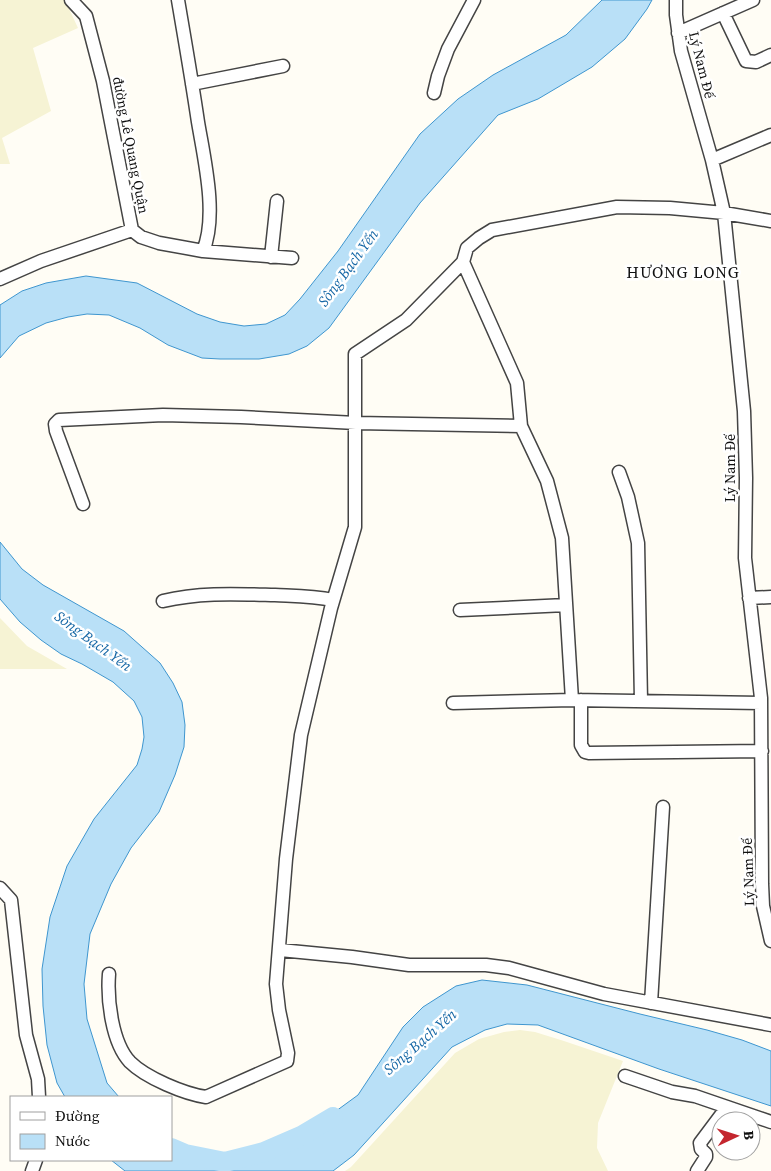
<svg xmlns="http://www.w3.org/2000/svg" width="771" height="1171" font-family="'Source Serif 4',serif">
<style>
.farmland{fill:#f6f3d4}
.water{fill:#b9e0f7;stroke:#3f96cf}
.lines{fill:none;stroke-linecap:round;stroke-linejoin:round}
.river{stroke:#b9e0f7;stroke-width:20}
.minor-casing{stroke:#444;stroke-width:15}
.minor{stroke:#fff;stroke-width:12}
.labels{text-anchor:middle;stroke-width:5;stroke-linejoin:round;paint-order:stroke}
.street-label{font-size:14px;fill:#111;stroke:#fff}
.water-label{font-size:15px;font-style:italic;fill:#1768a6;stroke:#fff}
.quarter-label{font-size:16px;letter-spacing:1px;fill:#111;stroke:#fff}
</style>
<rect width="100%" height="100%" fill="#fffdf5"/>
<path class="farmland" d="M 0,0 L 65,0 L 78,28 L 33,48 L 51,111 L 2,138 L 10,164 L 0,164 Z
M 0,618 L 27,646 L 67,669 L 0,669 Z
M 520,1030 L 535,1032 L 564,1041 L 623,1061 L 598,1123 L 597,1148 L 608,1171 L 345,1171 L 351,1167 L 455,1053 L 479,1039 L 504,1032 Z"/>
<path class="water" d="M 602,0 L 652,0 L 647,9 L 625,39 L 592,67 L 538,99 L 498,115 L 420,203 L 329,328 L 307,346 L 289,354 L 259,359 L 220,359 L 202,358 L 168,345 L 140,328 L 109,315 L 87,314 L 68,317 L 46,323 L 19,336 L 0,358 L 0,305 L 22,291 L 46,283 L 86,276 L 137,283 L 197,314 L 220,322 L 244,326 L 266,324 L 285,315 L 300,299 L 338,251 L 420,134 L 458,99 L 493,75 L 566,35 Z
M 0,542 L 22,569 L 43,585 L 124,631 L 160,663 L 173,683 L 182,702 L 185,725 L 184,747 L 175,775 L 159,812 L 131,848 L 111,884 L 90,934 L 84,984 L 87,1019 L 107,1083 L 119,1097 L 65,1097 L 57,1083 L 47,1045 L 43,1006 L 42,969 L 50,917 L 67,866 L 94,819 L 137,765 L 142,749 L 144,737 L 142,717 L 134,701 L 113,682 L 82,664 L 61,654 L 41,640 L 20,622 L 0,599 Z
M 482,980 L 527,985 L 640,1014 L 707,1030 L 742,1040 L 771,1051 L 771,1106 L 659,1069 L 538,1025 L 507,1024 L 485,1030 L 452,1047 L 354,1155 L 333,1171 L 125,1171 L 111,1160 L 171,1160 L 171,1147 L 203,1162 L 230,1163 L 257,1157 L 295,1141 L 358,1095 L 403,1027 L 423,1007 L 456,986 Z"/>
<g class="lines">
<path class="river" d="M 171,1148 L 185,1154 L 225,1162 L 264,1152 L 301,1136 L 333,1117"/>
<defs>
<path id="minor" d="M 71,0 L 86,16 L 103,81 L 132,230 L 141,237 L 159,243 L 203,251 L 292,258
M 178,0 C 185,41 192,81 198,122 C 204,158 218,216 203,251
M 676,0 L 676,15 L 681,51 L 712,160 L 724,213 L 744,411 L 746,478 L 745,558 L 761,698 L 762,884 L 763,906 L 771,941
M 723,13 L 746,61 L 756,62 L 771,55
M 678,33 L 753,0
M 192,84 L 283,66
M 434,93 L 438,76 L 448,49 L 474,0
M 712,160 L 771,135
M 271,257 L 277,201
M 463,262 L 517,383 L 521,426 L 547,481 L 562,538 L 572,700
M 0,279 L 41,261 L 132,230
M 619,472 L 628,497 L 638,543 L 641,701
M 83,504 L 56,431 L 55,424 L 59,420 L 163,415 L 241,417 L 356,423 L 521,426
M 749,598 L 771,597
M 163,601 C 200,592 237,594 275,595 C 295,596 313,596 333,600
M 460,610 L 566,605
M 581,700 L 581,745 L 585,752 L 589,753 L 762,751
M 453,703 L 572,700 L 761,703
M 0,888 L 11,900 L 26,1035 L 38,1079 L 39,1097
M 280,950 L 352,957 L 409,965 L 486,965 L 509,968 L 604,994 L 771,1025
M 109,974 C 107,1000 112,1043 130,1062 C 146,1078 185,1094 206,1097 L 287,1061 L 288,1053 L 279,1010 L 276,984 L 286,859 L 301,735 L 331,608 L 355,527 L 355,354 L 406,320 L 463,262 L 467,248 L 479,238 L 492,230 L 617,207 L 670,208 L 724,213 L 771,221
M 651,1003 L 663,807
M 625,1076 L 672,1092 L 695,1096 L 771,1122
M 32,1171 L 36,1160
M 697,1171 L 706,1157 L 706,1154 L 701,1149 L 700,1143 L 727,1107"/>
</defs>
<use href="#minor" class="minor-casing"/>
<use href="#minor" class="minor"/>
</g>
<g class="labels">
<g class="street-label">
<text transform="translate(702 65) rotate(76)" y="5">Lý Nam Đế</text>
<text transform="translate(131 145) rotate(79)" y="5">đường Lê Quang Quận</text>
<text transform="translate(730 468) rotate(-90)" y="5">Lý Nam Đế</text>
<text transform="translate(748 872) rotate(-92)" y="5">Lý Nam Đế</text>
</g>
<g class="water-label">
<text transform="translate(348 268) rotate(-54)" y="5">Sông Bạch Yến</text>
<text transform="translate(93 641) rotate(36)" y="5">Sông Bạch Yến</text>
<text transform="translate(420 1042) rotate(-41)" y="5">Sông Bạch Yến</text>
</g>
<g class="quarter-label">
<text x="683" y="278">HƯƠNG LONG</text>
</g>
</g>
<rect x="10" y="1096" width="162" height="65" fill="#ffffff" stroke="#a0a0a0"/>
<rect x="20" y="1112" width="25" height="8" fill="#ffffff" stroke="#a0a0a0"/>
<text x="55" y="1121" font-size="15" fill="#111111">Đường</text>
<rect x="20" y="1134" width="25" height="15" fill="#b9e0f7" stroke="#a0a0a0"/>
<text x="55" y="1146" font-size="15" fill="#111111">Nước</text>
<g transform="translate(736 1136) rotate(86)"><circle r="24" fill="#ffffff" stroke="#a0a0a0"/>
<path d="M0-4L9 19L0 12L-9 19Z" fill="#c4262e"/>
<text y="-8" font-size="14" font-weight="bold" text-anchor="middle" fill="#111111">B</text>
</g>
</svg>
